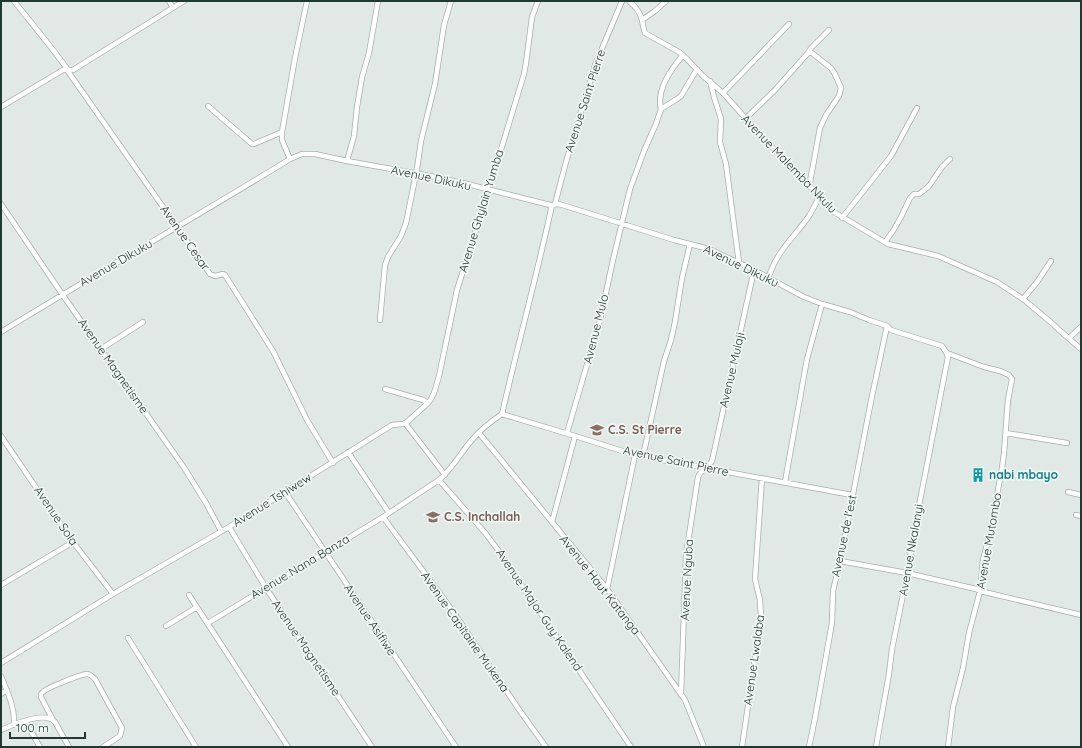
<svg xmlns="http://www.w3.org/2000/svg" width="1082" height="748" font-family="Quicksand,sans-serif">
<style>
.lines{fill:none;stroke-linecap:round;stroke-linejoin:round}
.street-casing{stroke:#a4b0ac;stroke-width:6}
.street{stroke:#fff;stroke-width:4.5}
.labels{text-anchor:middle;stroke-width:3.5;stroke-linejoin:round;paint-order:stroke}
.street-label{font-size:12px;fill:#233833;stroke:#f0f6f3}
.education-label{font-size:12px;font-weight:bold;fill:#785e54;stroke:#f0f6f3;text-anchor:start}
.culture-label{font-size:12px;font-weight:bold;fill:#0d838f;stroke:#f0f6f3;text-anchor:start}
</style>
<rect width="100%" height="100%" fill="#e0e9e5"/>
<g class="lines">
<defs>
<path id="street" d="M 14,1 C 32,24 51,46 68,70
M 169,1 L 173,8
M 629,1 C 635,6 640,12 642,20 C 643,25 643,28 645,33 L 679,52 L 687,59 L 703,76 L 723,93 L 756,130 L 834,212 L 888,244 L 938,256 L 997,282 L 1023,299 L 1053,324 L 1058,329 L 1081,349
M 642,20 L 655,11 L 666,1
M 808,53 L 811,48 L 829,30
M 67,70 L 210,274 L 215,276 L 223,274 L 225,275 L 273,351 L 307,420 L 333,463
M 710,81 L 714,97 L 721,119 L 720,142 L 726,164 L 739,263
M 723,93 L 789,24
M 208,106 L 252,144 L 254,144 L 282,132
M 1,107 L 63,70 L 73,70 L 184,1
M 661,109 C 656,90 671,69 683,55
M 745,119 L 775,90 L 808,53 L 812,53 L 831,68 L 835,74 L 841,88 L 839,96 L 826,115 L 820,128 L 809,187
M 290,159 L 282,140 L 282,132 L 295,58 L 307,1
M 347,161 L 354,136 L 357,107 L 362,77 L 369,53 L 378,1
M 1,204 L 62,294 L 185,469 L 206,503 L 221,531
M 555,204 L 566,162 L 595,65 L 622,1
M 842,218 L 891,156 L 917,108
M 885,242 L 893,231 L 901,217 L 910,198 L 914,194 L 919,194 L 923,191 L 929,186 L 942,167 L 950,159
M 768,279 C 777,250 793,239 809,216 C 813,210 816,203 819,197
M 1023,299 L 1037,282 L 1051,261
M 380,320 L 385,265 L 388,257 L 401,236 L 406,223 L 417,169 L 421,141 L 435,84 L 444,25 L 451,1
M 1,332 C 97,273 194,218 290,159 L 302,154 L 315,154 L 347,161 L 425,175 L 467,184 L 550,205 L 559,204 L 674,240 L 709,249 L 754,270 L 804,297 L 822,304 L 850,312 L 869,320 L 887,326
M 1069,338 L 1081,327
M 101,349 L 143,322
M 947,353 L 984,367 L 1000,371 L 1009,375 L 1012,379 L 1008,400 L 1004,453 L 1002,468 L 990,533 L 983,560 L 980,591 L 969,633 L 963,668 L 953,707 L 948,747
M 385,389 L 423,400 L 428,403
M 502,414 L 575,436 L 635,455 L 852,495
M 502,414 C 518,344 537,275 552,205
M 405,423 L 445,475
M 479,433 L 607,589 L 685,700 L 704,747
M 567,433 L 600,320 L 613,260 L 630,189 L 644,151 L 656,124 L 661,109 L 677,99 L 681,96 L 697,69
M 1006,433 L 1067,443
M 1,436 L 73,542 L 113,594
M 348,452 L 389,513
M 643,456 L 664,361 L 671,340 L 675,322 L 682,278 L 690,244
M 439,480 L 486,534 L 498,550 L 631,747
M 785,482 L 807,359 L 822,304
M 285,492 L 456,747
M 1068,492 L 1081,495
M 1076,515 L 1081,516
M 383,517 L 452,610 L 520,711 L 546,747
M 552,522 L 575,436
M 229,527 L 266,588 L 372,747
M 840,561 L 907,573 L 976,589 L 980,591 L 1081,615
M 1,585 L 73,542
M 607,589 L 635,455
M 189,595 L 288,747
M 208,623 L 383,517 L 439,480 C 452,469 460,454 471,441 C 480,430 490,422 502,414
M 166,626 L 197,607
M 128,638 L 196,747
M 1,663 L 113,594 L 229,527 L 392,425 L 403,424 L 407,422 L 428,403 L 431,399 L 434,393 L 439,376 L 457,290 L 476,230 L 487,190 L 500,153 L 524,74 L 526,63 L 532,17 L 538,1
M 1,676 C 7,691 15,707 14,724
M 1,694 L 7,690
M 681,695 L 686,555 L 698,477 C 701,470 708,467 712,461 L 754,270
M 53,720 L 41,697 C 41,694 40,694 43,692 C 46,688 82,674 87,674 C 90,674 92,676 95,679 L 122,728 L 120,736 L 103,747
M 25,721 L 40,747
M 1,730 C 12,725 45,710 55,722 L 69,747
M 742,747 L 761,617 L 760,600 L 755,579 L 762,478
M 809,747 L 815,718 L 832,623 L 833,591 L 840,561 L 871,401 L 887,326
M 876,747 L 889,674 L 892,649 L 906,580 L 917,516 L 948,357 L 946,352 L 942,346 L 891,330 L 887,326"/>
</defs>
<use href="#street" class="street-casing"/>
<use href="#street" class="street"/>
</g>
<defs>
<symbol id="school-bare" viewBox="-9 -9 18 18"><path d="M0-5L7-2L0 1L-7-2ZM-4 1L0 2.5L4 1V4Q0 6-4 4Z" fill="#8d6e63" stroke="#f0f6f3" stroke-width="2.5" paint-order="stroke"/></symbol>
<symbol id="building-bare" viewBox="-9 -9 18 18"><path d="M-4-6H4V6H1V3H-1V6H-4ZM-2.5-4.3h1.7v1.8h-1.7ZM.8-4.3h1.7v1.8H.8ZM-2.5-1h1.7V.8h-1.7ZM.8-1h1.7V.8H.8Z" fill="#0f9aa8" stroke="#f0f6f3" stroke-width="2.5" paint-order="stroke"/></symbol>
</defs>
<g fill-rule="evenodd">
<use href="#school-bare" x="587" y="420" width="20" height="20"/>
<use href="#building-bare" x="968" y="465" width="20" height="20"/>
<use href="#school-bare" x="423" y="507" width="20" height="20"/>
</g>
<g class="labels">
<g class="street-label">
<text transform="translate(585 101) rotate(-72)" y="4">Avenue Saint Pierre</text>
<text transform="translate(789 164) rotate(46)" y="4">Avenue Malemba Nkulu</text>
<text transform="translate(431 178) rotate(12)" y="4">Avenue Dikuku</text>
<text transform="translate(481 211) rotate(-73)" y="4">Avenue Ghylain Yumba</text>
<text transform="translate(185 238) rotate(55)" y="4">Avenue Cesar</text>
<text transform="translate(116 263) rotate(-30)" y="4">Avenue Dikuku</text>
<text transform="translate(741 266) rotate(26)" y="4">Avenue Dikuku</text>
<text transform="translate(596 329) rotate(-76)" y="4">Avenue Mulo</text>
<text transform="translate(113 366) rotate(55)" y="4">Avenue Magnetisme</text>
<text transform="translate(732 370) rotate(-77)" y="4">Avenue Mulaji</text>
<text transform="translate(676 461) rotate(12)" y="4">Avenue Saint Pierre</text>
<text transform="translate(272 500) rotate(-32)" y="4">Avenue Tshiwew</text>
<text transform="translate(56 516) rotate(56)" y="4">Avenue Sola</text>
<text transform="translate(844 536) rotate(-78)" y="4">Avenue de l'est</text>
<text transform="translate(989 541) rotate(-80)" y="4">Avenue Mutombo</text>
<text transform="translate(911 550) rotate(-80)" y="4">Avenue Nkalanyi</text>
<text transform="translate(300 567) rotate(-31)" y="4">Avenue Nana Banza</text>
<text transform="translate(687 580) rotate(-87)" y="4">Avenue Nguba</text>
<text transform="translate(600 585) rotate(52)" y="4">Avenue Haut Katanga</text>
<text transform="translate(539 610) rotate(56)" y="4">Avenue Major Guy Kalend</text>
<text transform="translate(370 620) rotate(56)" y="4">Avenue Asifiwe</text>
<text transform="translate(465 632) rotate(55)" y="4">Avenue Capitaine Mukena</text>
<text transform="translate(306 648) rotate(56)" y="4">Avenue Magnetisme</text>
<text transform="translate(754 660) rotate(-82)" y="4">Avenue Lwalaba</text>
</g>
<g class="education-label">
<text x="608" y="434">C.S. St Pierre</text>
<text x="444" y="521">C.S. Inchallah</text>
</g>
<g class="culture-label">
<text x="989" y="479">nabi mbayo</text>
</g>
</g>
<rect width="1082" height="748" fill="none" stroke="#233833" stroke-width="4"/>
<path d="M10 732v6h75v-6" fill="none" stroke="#233833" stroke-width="2"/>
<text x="16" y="732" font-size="12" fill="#233833" stroke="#f0f6f3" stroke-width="3" paint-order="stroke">100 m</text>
</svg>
